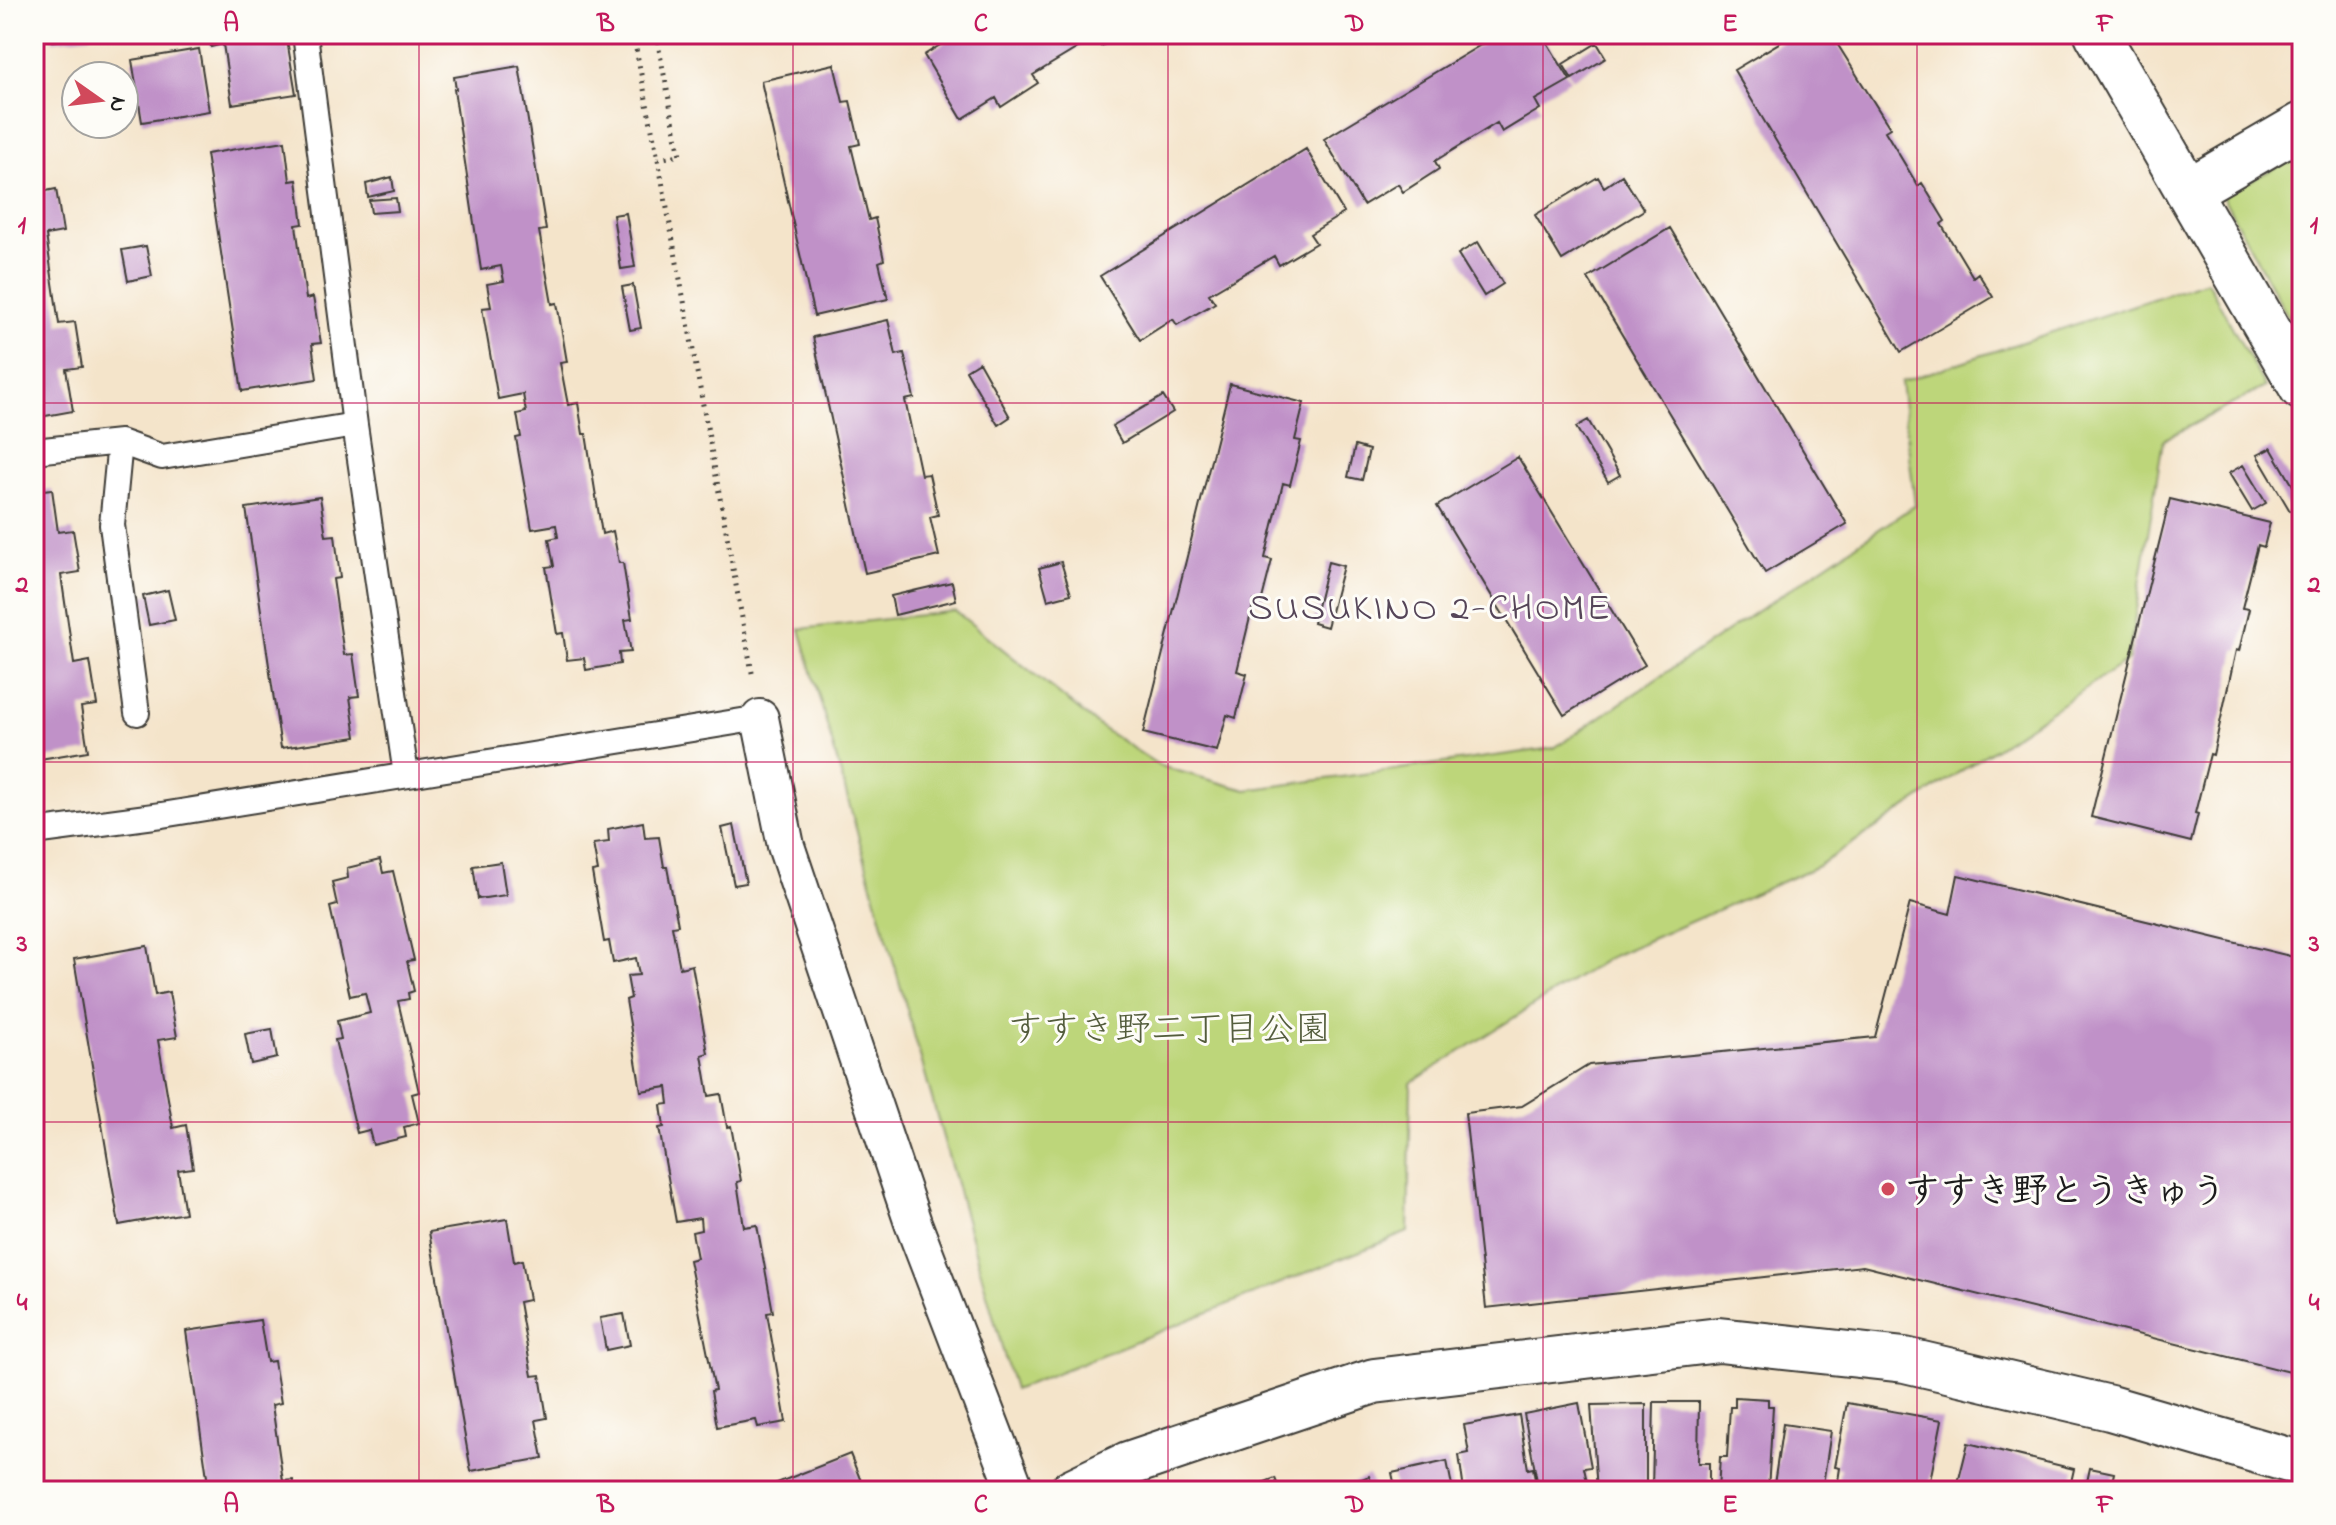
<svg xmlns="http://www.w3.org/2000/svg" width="2336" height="1525" font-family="'Indie Flower','Klee One',sans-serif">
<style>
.green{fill:#bdd67a;stroke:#6c794b;stroke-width:2}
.building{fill:#c091c8}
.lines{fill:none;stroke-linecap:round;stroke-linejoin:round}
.service-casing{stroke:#3c3a36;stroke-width:28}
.pedestrian-casing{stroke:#3c3a36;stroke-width:40}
.minor-casing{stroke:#3c3a36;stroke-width:48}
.tertiary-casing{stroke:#3c3a36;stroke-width:48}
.path{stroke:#3c3a36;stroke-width:5;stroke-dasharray:2 6;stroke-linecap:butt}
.service{stroke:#fff;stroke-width:24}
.pedestrian{stroke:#fff;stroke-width:36}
.minor{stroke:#fff;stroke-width:44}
.tertiary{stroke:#fff;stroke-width:44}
.grid{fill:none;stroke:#c2185b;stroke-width:2;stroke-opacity:0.55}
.poi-dot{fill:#d1495b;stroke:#fdfcf7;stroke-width:3}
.labels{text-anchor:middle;stroke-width:6;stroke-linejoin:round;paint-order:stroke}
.park-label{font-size:36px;fill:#545d3d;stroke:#fdfcf7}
.poi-label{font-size:36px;font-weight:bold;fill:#1c1c1c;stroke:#fdfcf7;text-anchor:start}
.neighbourhood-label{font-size:38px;letter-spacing:2px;fill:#554558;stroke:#fdfcf7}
.neatline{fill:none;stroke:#c2185b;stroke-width:3}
.grid-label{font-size:26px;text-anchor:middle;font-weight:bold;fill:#c2185b}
</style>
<rect width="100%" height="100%" fill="#fdfcf7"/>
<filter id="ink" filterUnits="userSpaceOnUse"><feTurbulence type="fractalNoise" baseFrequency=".0125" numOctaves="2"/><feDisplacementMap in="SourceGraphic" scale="16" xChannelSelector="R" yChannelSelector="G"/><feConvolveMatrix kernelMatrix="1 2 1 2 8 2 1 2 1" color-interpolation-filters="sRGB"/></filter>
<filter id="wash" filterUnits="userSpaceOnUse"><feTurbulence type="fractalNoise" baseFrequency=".006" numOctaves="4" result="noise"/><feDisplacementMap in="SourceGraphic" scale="32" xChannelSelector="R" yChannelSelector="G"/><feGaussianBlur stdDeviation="1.8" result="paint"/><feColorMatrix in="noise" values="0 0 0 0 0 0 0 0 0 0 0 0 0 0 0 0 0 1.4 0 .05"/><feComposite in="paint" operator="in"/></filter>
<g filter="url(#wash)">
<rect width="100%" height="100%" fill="#f4e4ca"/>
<path class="green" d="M 2302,154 L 2302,343 L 2222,195 Z
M 2207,281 L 2265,387 L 2163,440 L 2128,660 L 1818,866 L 1608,958 L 1411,1083 L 1408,1232 L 1014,1390 L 800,629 L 955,611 L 1099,726 L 1160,766 L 1246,790 L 1554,748 L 1915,505 L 1901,382 Z"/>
<g id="blocks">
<path class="building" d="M 52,34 L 91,34 L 91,36 L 53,41 Z
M 209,34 L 286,34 L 296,94 L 232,104 L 223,44 L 211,47 Z
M 958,34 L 1121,34 L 1101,46 L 1096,37 L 1033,75 L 1038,83 L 1001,107 L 996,98 L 962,119 L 924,55 Z
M 1499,34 L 1542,34 L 1570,80 L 1535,100 L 1540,109 L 1502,132 L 1497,123 L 1435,161 L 1439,169 L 1403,192 L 1398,184 L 1363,205 L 1324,139 Z
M 1794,34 L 1831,34 L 1890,128 L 1885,131 L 1918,186 L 1922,183 L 1945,221 L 1941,224 L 1973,277 L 1978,273 L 1993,297 L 1901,352 L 1734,70 Z
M 1597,43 L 1606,58 L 1572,79 L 1563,64 Z
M 199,49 L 209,111 L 142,122 L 132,60 Z
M 834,64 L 843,102 L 850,101 L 860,144 L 851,146 L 869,220 L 875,218 L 884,260 L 879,262 L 888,299 L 814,316 L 761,81 Z
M 519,66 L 546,230 L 539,231 L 552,304 L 557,303 L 567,362 L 560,363 L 568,405 L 578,403 L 583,434 L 586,434 L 602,534 L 613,531 L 619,563 L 623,563 L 632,619 L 625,620 L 631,652 L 619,653 L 620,664 L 586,670 L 584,658 L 567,660 L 563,633 L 557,634 L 546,567 L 554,566 L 549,539 L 558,537 L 556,525 L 532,529 L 516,438 L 521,437 L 517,414 L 526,412 L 523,394 L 498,399 L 482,308 L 491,307 L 487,284 L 504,281 L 501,266 L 481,270 L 454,89 L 456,89 L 454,77 Z
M 285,141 L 290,181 L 297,180 L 303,224 L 296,225 L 306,299 L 313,297 L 321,343 L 312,344 L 317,379 L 242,391 L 206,154 Z
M 1306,149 L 1344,213 L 1310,234 L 1316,243 L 1279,265 L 1274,256 L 1209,294 L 1215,303 L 1177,325 L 1173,319 L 1140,340 L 1100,276 Z
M 34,157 L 41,192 L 56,189 L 63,232 L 46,235 L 59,324 L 75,322 L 82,367 L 66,369 L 73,411 L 34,418 Z
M 1622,175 L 1644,210 L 1562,260 L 1535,215 L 1598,177 L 1604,187 Z
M 392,177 L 394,191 L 368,197 L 366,184 Z
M 396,198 L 398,211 L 371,213 L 369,200 Z
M 626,213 L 635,267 L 621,269 L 613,215 Z
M 1670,228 L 1847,524 L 1765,573 L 1588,278 Z
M 1478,242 L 1503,284 L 1484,296 L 1458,254 Z
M 146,246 L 152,276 L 128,281 L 122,250 Z
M 633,285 L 641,328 L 630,330 L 622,287 Z
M 888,320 L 896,355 L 904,353 L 914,398 L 905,400 L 921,475 L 929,474 L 938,515 L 930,517 L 939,556 L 865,573 L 813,337 Z
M 979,362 L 1010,417 L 998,425 L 966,370 Z
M 1230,384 L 1304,403 L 1295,440 L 1301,441 L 1290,485 L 1283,483 L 1265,558 L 1272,560 L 1261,603 L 1254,601 L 1237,671 L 1247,674 L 1236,718 L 1227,715 L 1217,751 L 1143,733 Z
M 1163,396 L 1173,412 L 1122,443 L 1112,426 Z
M 1588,420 L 1620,475 L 1608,482 L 1576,427 Z
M 1355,446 L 1369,450 L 1362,480 L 1348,477 Z
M 2271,448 L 2302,501 L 2302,504 L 2290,511 L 2257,455 Z
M 1518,457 L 1645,665 L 1564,715 L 1437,506 Z
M 2243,465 L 2266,503 L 2252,511 L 2229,473 Z
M 52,489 L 58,532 L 73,530 L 80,572 L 61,575 L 74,664 L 90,661 L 97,705 L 81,707 L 88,751 L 34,760 L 34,491 Z
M 320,497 L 326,536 L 335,535 L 340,578 L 333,579 L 344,655 L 353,654 L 359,696 L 350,697 L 356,737 L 281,748 L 246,508 Z
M 2170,499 L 2270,523 L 2264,547 L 2258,545 L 2242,608 L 2249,609 L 2239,651 L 2236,650 L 2213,755 L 2210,754 L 2195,813 L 2198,814 L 2191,842 L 2091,817 Z
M 1061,562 L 1071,594 L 1048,600 L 1039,568 Z
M 1328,562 L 1343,566 L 1327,627 L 1313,623 Z
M 952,582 L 956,600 L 895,615 L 891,596 Z
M 168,590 L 175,620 L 149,625 L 143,596 Z
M 643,822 L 645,838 L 659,837 L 664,867 L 667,867 L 678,925 L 672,926 L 680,968 L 692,965 L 708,1053 L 702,1055 L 709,1096 L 721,1094 L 727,1127 L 731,1126 L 741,1181 L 737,1182 L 744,1227 L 757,1225 L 773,1312 L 767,1313 L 786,1422 L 758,1427 L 756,1420 L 717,1427 L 711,1391 L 715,1390 L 689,1260 L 697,1258 L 692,1232 L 701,1230 L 700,1218 L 676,1222 L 659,1128 L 664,1127 L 661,1105 L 669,1104 L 667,1087 L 641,1091 L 626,1000 L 631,998 L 627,976 L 639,975 L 636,958 L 613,963 L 609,941 L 604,942 L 592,872 L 598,871 L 593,844 L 609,842 L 608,829 Z
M 734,825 L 746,883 L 734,885 L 722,828 Z
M 380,860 L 383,873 L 393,871 L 414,960 L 407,961 L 414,991 L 408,993 L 409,999 L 398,1001 L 419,1092 L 412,1094 L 419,1123 L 404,1127 L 406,1137 L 373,1145 L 369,1130 L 357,1133 L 335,1040 L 341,1039 L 337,1021 L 370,1013 L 365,993 L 350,996 L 330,907 L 337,905 L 332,882 L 348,878 L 347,868 Z
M 501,862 L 506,895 L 478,899 L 473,866 Z
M 1958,875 L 2302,959 L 2302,1375 L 1863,1266 L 1486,1308 L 1465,1113 L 1522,1106 L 1589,1065 L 1875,1037 L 1910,903 L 1950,914 Z
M 147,946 L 155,995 L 169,992 L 177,1037 L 158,1040 L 173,1128 L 186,1125 L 193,1168 L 178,1170 L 185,1213 L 119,1225 L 74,959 Z
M 272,1029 L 277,1058 L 251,1064 L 245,1034 Z
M 507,1219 L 514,1262 L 522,1260 L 529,1300 L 519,1302 L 532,1376 L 540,1375 L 547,1418 L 536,1420 L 543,1458 L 471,1471 L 429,1232 Z
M 624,1314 L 630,1345 L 606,1350 L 600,1318 Z
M 260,1320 L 267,1362 L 274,1361 L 281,1403 L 272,1405 L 283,1481 L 293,1480 L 294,1491 L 209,1491 L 186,1331 Z
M 1735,1397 L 1768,1399 L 1768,1406 L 1773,1406 L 1768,1491 L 1718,1491 L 1720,1457 L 1727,1457 L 1730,1407 L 1735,1407 Z
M 1654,1402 L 1699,1402 L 1698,1463 L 1709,1463 L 1709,1491 L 1652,1491 Z
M 1579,1403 L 1591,1467 L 1584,1468 L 1589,1491 L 1539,1491 L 1524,1414 Z
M 1847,1403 L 1942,1420 L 1928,1491 L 1845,1491 L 1846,1482 L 1838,1481 L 1840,1468 L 1835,1467 Z
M 1646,1404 L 1646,1491 L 1597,1491 L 1591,1405 Z
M 1519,1415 L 1528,1469 L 1533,1468 L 1537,1491 L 1464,1491 L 1459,1455 L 1469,1453 L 1464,1425 Z
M 1783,1424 L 1831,1431 L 1822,1491 L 1773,1491 Z
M 1968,1443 L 2074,1469 L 2069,1491 L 1956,1491 Z
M 850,1454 L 865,1491 L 757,1491 Z
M 1447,1461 L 1453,1491 L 1396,1491 L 1392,1473 Z
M 2090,1468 L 2114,1473 L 2110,1491 L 2085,1491 Z
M 1369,1476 L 1375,1491 L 1332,1491 Z
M 1275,1478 L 1280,1491 L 1242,1491 Z"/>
</g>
</g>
<g filter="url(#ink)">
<use href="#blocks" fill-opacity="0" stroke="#3c3a36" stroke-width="2"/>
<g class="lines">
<defs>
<path id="service" d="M 355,425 L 406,775
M 120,442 L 112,525 L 137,713
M 34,451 L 120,442 L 162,457 L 355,425 L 305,34
M 34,832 L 162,815 L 760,718"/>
<path id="pedestrian" d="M 760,718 L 786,846 L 913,1223 L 1016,1491"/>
<path id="minor" d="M 2188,191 L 2302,125"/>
<path id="tertiary" d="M 2097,34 L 2302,388
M 1072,1491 L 1128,1464 L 1374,1381 L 1719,1340 L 1905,1360 L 2110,1408 L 2302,1464"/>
</defs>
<use href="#service" class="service-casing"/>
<use href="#pedestrian" class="pedestrian-casing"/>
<use href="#minor" class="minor-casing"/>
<use href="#tertiary" class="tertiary-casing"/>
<path class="path" d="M 633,34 L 658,159 L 753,678
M 656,34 L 680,155 L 658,159"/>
<use href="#service" class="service"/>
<use href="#pedestrian" class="pedestrian"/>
<use href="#minor" class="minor"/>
<use href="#tertiary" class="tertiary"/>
</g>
</g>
<path class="grid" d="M 419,34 L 419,1491M 793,34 L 793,1491M 1168,34 L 1168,1491M 1543,34 L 1543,1491M 1917,34 L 1917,1491M 34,403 L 2302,403M 34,762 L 2302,762M 34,1122 L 2302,1122"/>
<circle class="poi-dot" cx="1888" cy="1189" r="8"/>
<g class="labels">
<g class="park-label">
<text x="1169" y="1040">すすき野二丁目公園</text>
</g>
<g class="poi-label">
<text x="1904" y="1202">すすき野とうきゅう</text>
</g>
<g class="neighbourhood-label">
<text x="1430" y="619">SUSUKINO 2-CHOME</text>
</g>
</g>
<rect width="2336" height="1525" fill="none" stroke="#fdfcf7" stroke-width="88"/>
<g transform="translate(100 100) rotate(104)"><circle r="38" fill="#fdfcf7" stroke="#a3a29f" stroke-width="2"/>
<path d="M0-6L14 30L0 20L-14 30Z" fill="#d1495b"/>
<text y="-12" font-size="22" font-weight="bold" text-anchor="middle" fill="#1c1c1c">N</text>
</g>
<rect x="44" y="44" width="2248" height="1437" class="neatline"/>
<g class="grid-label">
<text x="231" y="31">A</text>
<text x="606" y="31">B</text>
<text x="981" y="31">C</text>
<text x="1355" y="31">D</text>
<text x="1730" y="31">E</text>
<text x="2105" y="31">F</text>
<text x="22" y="233">1</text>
<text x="2314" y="233">1</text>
<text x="22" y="592">2</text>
<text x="2314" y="592">2</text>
<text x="22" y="951">3</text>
<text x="2314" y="951">3</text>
<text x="22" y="1310">4</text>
<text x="2314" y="1310">4</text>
<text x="231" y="1512">A</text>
<text x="606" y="1512">B</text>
<text x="981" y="1512">C</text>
<text x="1355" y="1512">D</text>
<text x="1730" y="1512">E</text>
<text x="2105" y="1512">F</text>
</g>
</svg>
